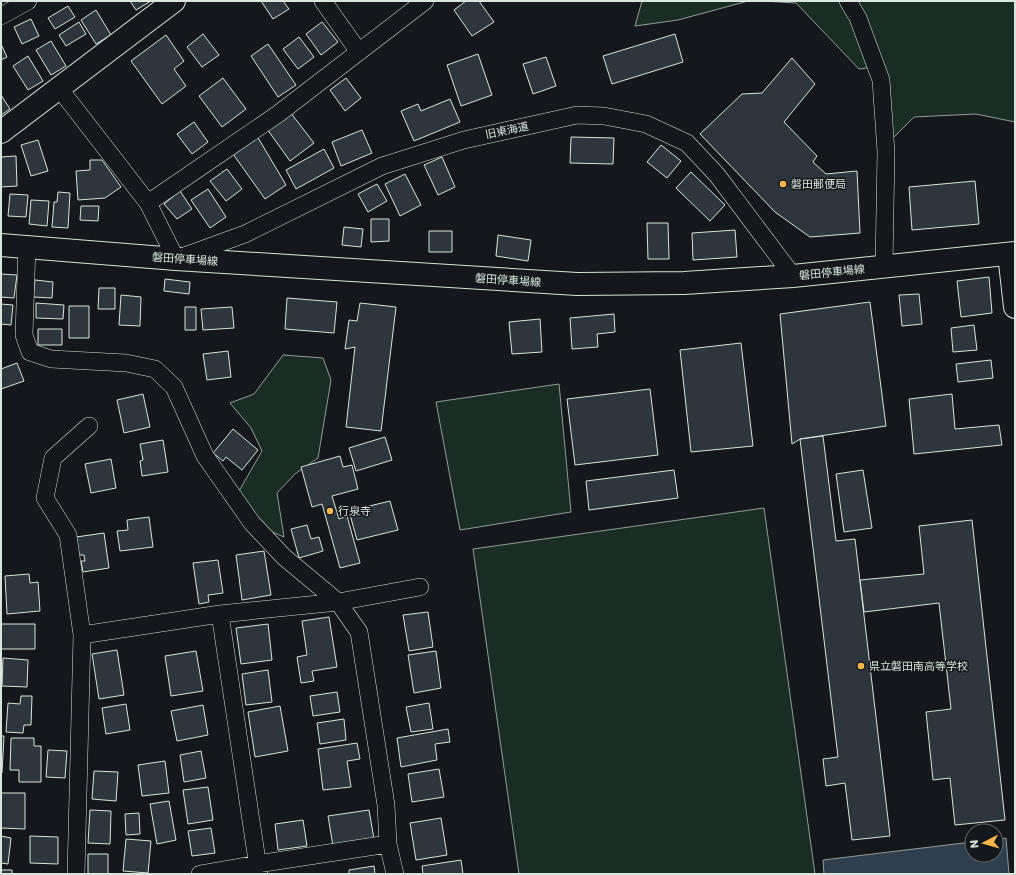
<svg xmlns="http://www.w3.org/2000/svg" width="1016" height="875" font-family="Poppins,'Noto Sans JP',sans-serif">
<style>
.green{fill:#1a2d24;stroke:#939e99}
.water{fill:#2f3f4d;stroke:#939e99}
.building{fill:#2c363c;stroke:#d8e6dc}
.lines{fill:none;stroke-linecap:round;stroke-linejoin:round}
.street-casing{stroke:#d8e6dc;stroke-width:18}
.secondary-casing{stroke:#d8e6dc;stroke-width:24}
.primary-casing{stroke:#d8e6dc;stroke-width:24}
.street{stroke:#14181c;stroke-width:17}
.secondary{stroke:#14181c;stroke-width:22}
.primary{stroke:#14181c;stroke-width:22}
.poi-dot{fill:#ffb74d;stroke:#14181c;stroke-width:1.5}
.labels{text-anchor:middle;stroke-width:3;stroke-linejoin:round;paint-order:stroke}
.street-label{font-size:11px;fill:#d8e6dc;stroke:#14181c}
.poi-label{font-size:11px;fill:#d8e6dc;stroke:#14181c;text-anchor:start}
</style>
<rect width="100%" height="100%" fill="#14181c"/>
<path class="green" d="M 642,1 L 748,1 L 678,20 L 635,26 Z
M 762,1 L 1015,1 L 1015,122 L 976,114 L 914,117 L 883,148 L 874,67 L 859,69 L 796,3 Z
M 283,355 L 323,358 L 331,380 L 318,458 L 295,474 L 277,493 L 284,537 L 260,527 L 239,491 L 262,451 L 251,428 L 230,403 L 254,394 Z
M 559,384 L 571,512 L 460,530 L 436,402 Z
M 764,508 L 815,874 L 519,874 L 473,549 Z"/>
<path class="water" d="M 1006,838 L 1009,874 L 824,874 L 823,860 L 972,842 L 972,855 L 996,855 L 996,840 Z"/>
<path class="building" d="M 130,1 L 151,1 L 136,10 Z
M 261,1 L 283,1 L 289,9 L 273,19 Z
M 466,1 L 479,1 L 494,22 L 472,36 L 454,10 Z
M 68,6 L 75,17 L 55,29 L 48,18 Z
M 96,10 L 111,35 L 96,44 L 81,20 Z
M 31,19 L 39,36 L 22,44 L 14,27 Z
M 79,22 L 86,34 L 66,46 L 59,35 Z
M 322,22 L 338,42 L 321,55 L 306,34 Z
M 203,34 L 219,55 L 202,67 L 187,47 Z
M 675,34 L 683,62 L 612,84 L 603,56 Z
M 166,35 L 184,61 L 174,69 L 186,86 L 162,104 L 131,61 Z
M 299,37 L 314,57 L 298,69 L 283,49 Z
M 51,41 L 66,66 L 51,75 L 36,50 Z
M 1,44 L 7,57 L 1,60 Z
M 268,44 L 296,85 L 278,97 L 251,56 Z
M 478,54 L 492,95 L 461,106 L 447,65 Z
M 28,56 L 43,81 L 28,90 L 13,66 Z
M 546,57 L 556,86 L 533,94 L 523,64 Z
M 792,58 L 815,84 L 784,122 L 817,156 L 813,162 L 826,174 L 857,171 L 860,233 L 810,237 L 775,212 L 700,134 L 742,94 L 762,93 Z
M 223,78 L 246,109 L 222,127 L 199,96 Z
M 346,78 L 361,98 L 345,111 L 330,90 Z
M 1,95 L 10,109 L 1,115 Z
M 450,99 L 460,122 L 414,141 L 401,111 L 418,104 L 421,111 Z
M 290,112 L 314,143 L 290,161 L 267,129 Z
M 194,122 L 208,142 L 192,154 L 177,134 Z
M 362,130 L 372,153 L 341,166 L 332,142 Z
M 257,136 L 286,185 L 265,199 L 233,154 Z
M 571,137 L 614,138 L 613,164 L 570,163 Z
M 38,140 L 48,171 L 31,176 L 21,145 Z
M 661,145 L 681,161 L 667,178 L 647,162 Z
M 324,149 L 334,168 L 296,189 L 286,170 Z
M 16,156 L 17,186 L 1,187 L 1,157 Z
M 442,157 L 455,187 L 438,195 L 424,165 Z
M 90,160 L 102,160 L 121,187 L 105,198 L 78,200 L 76,171 L 90,170 Z
M 227,169 L 242,189 L 226,201 L 210,181 Z
M 691,172 L 725,205 L 710,221 L 676,188 Z
M 405,174 L 421,205 L 400,216 L 385,184 Z
M 975,181 L 979,224 L 912,230 L 909,187 Z
M 377,184 L 387,201 L 368,212 L 358,194 Z
M 208,189 L 226,217 L 210,228 L 191,200 Z
M 180,191 L 192,209 L 177,219 L 164,204 Z
M 58,192 L 70,193 L 68,228 L 52,227 L 54,202 L 57,202 Z
M 10,194 L 28,195 L 26,217 L 8,216 Z
M 31,200 L 49,201 L 47,226 L 29,224 Z
M 81,206 L 99,206 L 98,221 L 80,220 Z
M 371,219 L 389,219 L 389,241 L 371,242 Z
M 647,223 L 668,223 L 669,259 L 648,259 Z
M 344,227 L 363,229 L 361,247 L 342,245 Z
M 735,230 L 737,257 L 693,260 L 692,233 Z
M 429,231 L 452,231 L 452,252 L 429,252 Z
M 498,235 L 531,240 L 528,261 L 496,256 Z
M 1,274 L 17,275 L 14,298 L 1,297 Z
M 989,277 L 992,313 L 961,317 L 957,281 Z
M 165,279 L 190,282 L 189,294 L 164,291 Z
M 35,280 L 53,282 L 52,298 L 33,297 Z
M 99,288 L 115,288 L 115,309 L 98,309 Z
M 919,294 L 922,324 L 902,326 L 899,295 Z
M 121,295 L 141,297 L 140,326 L 119,325 Z
M 287,298 L 337,302 L 334,333 L 285,329 Z
M 870,302 L 886,426 L 800,439 L 792,444 L 780,314 Z
M 36,303 L 64,305 L 63,319 L 36,318 Z
M 360,303 L 396,307 L 381,431 L 346,427 L 355,347 L 345,349 L 349,320 L 357,321 Z
M 1,304 L 13,305 L 11,325 L 1,324 Z
M 69,306 L 89,306 L 89,338 L 69,338 Z
M 185,307 L 196,307 L 196,330 L 185,330 Z
M 232,307 L 234,328 L 203,330 L 201,309 Z
M 614,314 L 615,332 L 597,334 L 598,347 L 572,349 L 570,318 Z
M 540,319 L 542,352 L 512,354 L 509,322 Z
M 974,325 L 977,350 L 953,352 L 951,328 Z
M 38,329 L 62,329 L 62,345 L 38,345 Z
M 741,343 L 753,446 L 691,452 L 680,350 Z
M 228,351 L 231,377 L 207,380 L 203,354 Z
M 991,360 L 993,378 L 958,382 L 956,364 Z
M 17,363 L 24,381 L 1,389 L 1,369 Z
M 650,389 L 658,455 L 575,465 L 567,399 Z
M 143,394 L 150,427 L 124,433 L 117,400 Z
M 952,394 L 955,429 L 999,425 L 1002,445 L 914,454 L 909,399 Z
M 233,429 L 258,450 L 242,470 L 226,457 L 223,461 L 213,453 Z
M 823,436 L 836,541 L 855,539 L 890,836 L 852,840 L 845,783 L 826,786 L 823,759 L 838,757 L 800,439 Z
M 385,437 L 392,460 L 356,471 L 349,448 Z
M 163,440 L 168,472 L 142,476 L 140,461 L 143,460 L 140,444 Z
M 340,456 L 343,467 L 352,465 L 358,489 L 332,496 L 339,519 L 347,516 L 360,563 L 340,568 L 322,504 L 312,507 L 301,467 Z
M 111,459 L 116,488 L 91,493 L 85,464 Z
M 674,470 L 678,498 L 589,510 L 586,481 Z
M 863,470 L 872,528 L 844,532 L 836,474 Z
M 390,501 L 398,530 L 357,540 L 349,511 Z
M 149,517 L 153,547 L 120,551 L 117,531 L 128,530 L 127,520 Z
M 972,520 L 1005,820 L 955,825 L 950,778 L 933,780 L 926,712 L 951,709 L 939,603 L 864,612 L 860,580 L 924,574 L 919,526 Z
M 307,525 L 311,539 L 319,537 L 323,551 L 299,558 L 291,529 Z
M 104,533 L 109,568 L 83,572 L 81,561 L 85,561 L 84,555 L 79,555 L 76,537 Z
M 264,551 L 271,595 L 242,600 L 236,555 Z
M 218,560 L 223,593 L 208,595 L 209,602 L 199,604 L 193,563 Z
M 29,574 L 30,583 L 38,582 L 40,611 L 7,614 L 5,576 Z
M 428,612 L 433,647 L 409,651 L 403,615 Z
M 329,617 L 337,667 L 312,671 L 314,681 L 301,683 L 297,657 L 307,655 L 302,621 Z
M 1,624 L 35,624 L 35,649 L 1,649 Z
M 268,624 L 272,660 L 241,664 L 236,628 Z
M 117,650 L 124,695 L 99,699 L 92,654 Z
M 196,651 L 203,691 L 171,696 L 165,656 Z
M 436,651 L 441,688 L 414,693 L 408,655 Z
M 3,658 L 28,660 L 27,687 L 2,686 Z
M 268,670 L 272,702 L 246,705 L 242,674 Z
M 337,692 L 340,712 L 313,716 L 310,696 Z
M 21,696 L 32,696 L 31,725 L 24,725 L 23,733 L 6,732 L 8,703 L 20,704 Z
M 429,703 L 433,729 L 411,732 L 406,707 Z
M 126,704 L 130,730 L 106,734 L 102,708 Z
M 203,705 L 208,735 L 177,741 L 171,711 Z
M 280,706 L 288,751 L 255,757 L 248,712 Z
M 344,719 L 346,740 L 320,744 L 317,723 Z
M 448,729 L 450,742 L 435,744 L 437,760 L 401,767 L 397,738 Z
M 1,736 L 4,736 L 2,773 L 1,773 Z
M 11,738 L 34,738 L 34,746 L 41,746 L 41,782 L 19,782 L 19,770 L 10,770 Z
M 357,743 L 360,759 L 347,761 L 351,787 L 323,790 L 318,749 Z
M 48,750 L 67,751 L 65,778 L 46,777 Z
M 201,751 L 206,778 L 184,782 L 180,755 Z
M 165,761 L 169,793 L 142,796 L 138,765 Z
M 439,769 L 444,797 L 412,802 L 408,774 Z
M 94,771 L 118,772 L 116,801 L 92,799 Z
M 208,787 L 213,820 L 188,824 L 183,790 Z
M 1,793 L 25,793 L 25,829 L 1,828 Z
M 169,801 L 176,840 L 157,844 L 150,804 Z
M 90,810 L 111,811 L 110,844 L 88,843 Z
M 369,810 L 374,839 L 333,846 L 328,816 Z
M 139,813 L 140,834 L 126,835 L 125,814 Z
M 441,818 L 447,855 L 416,860 L 410,823 Z
M 303,820 L 307,846 L 278,850 L 275,824 Z
M 211,828 L 215,853 L 192,856 L 188,831 Z
M 1,836 L 11,838 L 8,864 L 1,863 Z
M 30,836 L 58,837 L 58,864 L 30,863 Z
M 126,839 L 151,841 L 148,873 L 123,871 Z
M 88,854 L 108,854 L 108,874 L 88,874 Z
M 461,860 L 463,874 L 423,874 L 422,866 Z
M 374,866 L 375,874 L 349,874 L 349,870 Z
M 1,870 L 12,870 L 12,874 L 1,874 Z"/>
<g class="lines">
<defs>
<path id="street" d="M 323,1 L 359,52
M 848,1 L 858,18 L 881,80 L 886,152 L 884,266
M 1,16 L 28,1
M 59,88 L 148,203 L 176,259 L 245,234 L 382,166 L 464,140 L 577,115 L 604,116 L 646,124 L 687,143 L 717,175 L 793,276
M 148,203 L 278,114 L 425,1
M 27,246 L 24,335 L 30,352 L 51,359 L 126,363 L 155,369 L 174,387 L 205,456 L 252,523 L 284,557 L 338,602 L 359,632 L 386,805 L 388,844 L 395,874
M 220,614 L 259,874
M 82,635 L 68,535 L 45,498 L 53,458 L 89,426
M 76,874 L 82,635 L 220,614 L 338,602 L 420,587
M 200,874 L 257,864 L 388,844"/>
<path id="secondary" d="M 1,132 L 174,1
M 1009,254 L 1015,307"/>
<path id="primary" d="M 1,245 L 176,259 L 577,284 L 684,283 L 793,276 L 1015,253"/>
</defs>
<use href="#street" class="street-casing"/>
<use href="#secondary" class="secondary-casing"/>
<use href="#primary" class="primary-casing"/>
<use href="#street" class="street"/>
<use href="#secondary" class="secondary"/>
<use href="#primary" class="primary"/>
</g>
<g class="poi-dot">
<circle cx="783" cy="184" r="4"/>
<circle cx="330" cy="511" r="4"/>
<circle cx="861" cy="666" r="4"/>
</g>
<g class="labels">
<g class="street-label">
<text transform="translate(507 130) rotate(-12)" y="4">旧東海道</text>
<text transform="translate(185 259) rotate(4)" y="4">磐田停車場線</text>
<text transform="translate(832 272) rotate(-6)" y="4">磐田停車場線</text>
<text transform="translate(508 280) rotate(4)" y="4">磐田停車場線</text>
</g>
<g class="poi-label">
<text x="791" y="188">磐田郵便局</text>
<text x="338" y="515">行泉寺</text>
<text x="869" y="670">県立磐田南高等学校</text>
</g>
</g>
<rect width="1016" height="875" fill="none" stroke="#d8e6dc" stroke-width="4"/>
<g transform="translate(984 843) rotate(264)"><circle r="19" fill="#14181c" stroke="#626a69"/>
<path d="M0-3L7 15L0 10L-7 15Z" fill="#ffb74d"/>
<text y="-6" font-size="11" font-weight="bold" text-anchor="middle" fill="#d8e6dc">N</text>
</g>
</svg>
